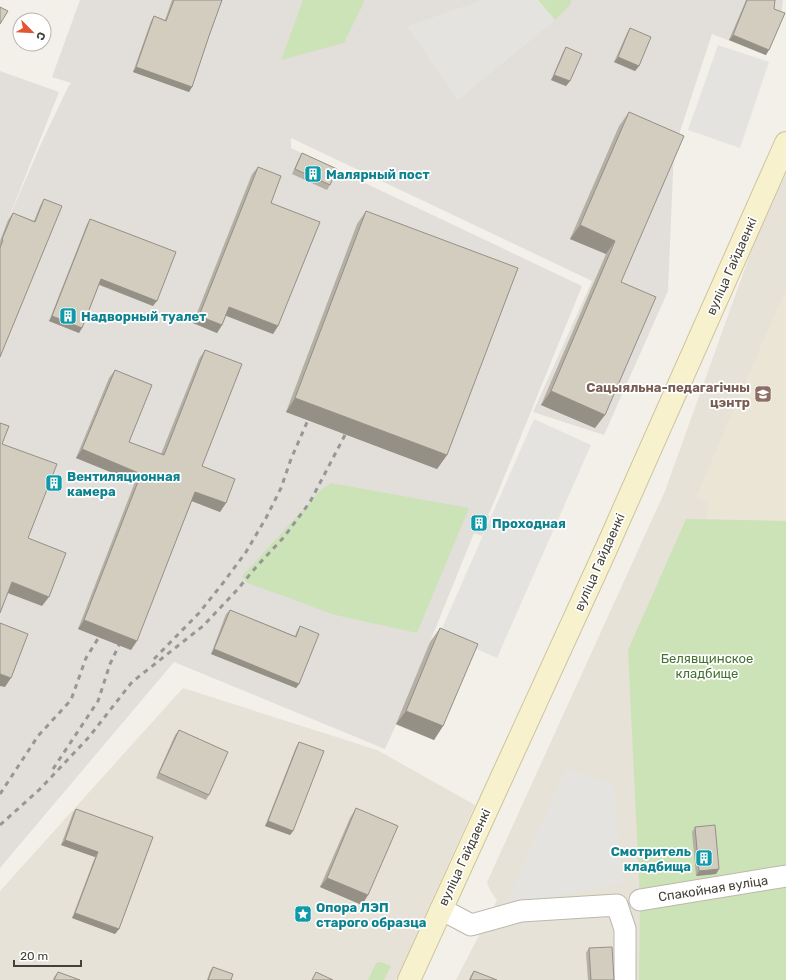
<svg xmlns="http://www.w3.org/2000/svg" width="786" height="980" font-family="Rubik,sans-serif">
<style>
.residential{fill:#e6e2d8}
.industrial{fill:#e2dfda}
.education{fill:#eae5d5}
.green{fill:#cce2b7}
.parking{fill:#e4e3e0}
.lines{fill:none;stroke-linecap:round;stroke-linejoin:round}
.street-casing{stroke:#bdb8ad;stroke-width:23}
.secondary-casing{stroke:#cdc49e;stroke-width:24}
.street{stroke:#fff;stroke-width:21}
.secondary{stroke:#f8f1cd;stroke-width:22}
.rail{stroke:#979797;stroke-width:3;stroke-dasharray:5 5;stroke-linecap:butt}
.wall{fill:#b5b0a5}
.shaded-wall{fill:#949086}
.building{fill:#d3cdc0;stroke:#949086}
.labels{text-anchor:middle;stroke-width:3.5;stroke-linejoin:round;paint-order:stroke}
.culture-label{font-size:13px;font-weight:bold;fill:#0d838f;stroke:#fff;text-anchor:start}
.street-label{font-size:13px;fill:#454138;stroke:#fff}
.education-label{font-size:13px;font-weight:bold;fill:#785e54;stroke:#fff;text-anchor:end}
.park-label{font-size:13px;fill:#467132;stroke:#fff}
</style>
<rect width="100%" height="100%" fill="#f3f0e9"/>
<path class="residential" d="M 786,154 L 786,980 L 456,980 L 497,900 L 495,898 L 490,890 L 487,883 L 488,880 L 665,491 Z
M 183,688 L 377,750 L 475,805 L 396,980 L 0,980 L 0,891 Z"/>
<path class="industrial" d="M 80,0 L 783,0 L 781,18 L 766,55 L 712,34 L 674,150 L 668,291 L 604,435 L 533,412 L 592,281 L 291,138 L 291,148 L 582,286 L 494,502 L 488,515 L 490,516 L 482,536 L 474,533 L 430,642 L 468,658 L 434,740 L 396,725 L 385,749 L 174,662 L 0,868 L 0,71 L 59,92 L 6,225 L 40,146 L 68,87 L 71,83 L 52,77 Z"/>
<path class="education" d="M 786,288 L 786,521 L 707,519 L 708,503 L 696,497 Z"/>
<path class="green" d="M 303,0 L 363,0 L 364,2 L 344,43 L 281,60 Z
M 538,0 L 571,0 L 570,5 L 555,20 Z
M 331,483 L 469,508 L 417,633 L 331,614 L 298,601 L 247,583 L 242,576 L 321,490 Z
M 686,519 L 786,521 L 786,980 L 639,980 L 640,900 L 628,650 Z
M 381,962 L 391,966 L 384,980 L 368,980 L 376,963 Z"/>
<path class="parking" d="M 483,0 L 538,0 L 555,20 L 458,100 L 407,26 Z
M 718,45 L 769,62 L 740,148 L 688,130 Z
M 534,419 L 591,445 L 497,658 L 440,633 Z
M 566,768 L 613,785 L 623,883 L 519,903 L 509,897 Z"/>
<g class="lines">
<defs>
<path id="street" d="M 640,900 L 786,876
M 441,909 L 471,925 L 521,911 L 617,905 L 625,929 L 625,980"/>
<path id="secondary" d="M 409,980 L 607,547 L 786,143"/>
</defs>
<use href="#street" class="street-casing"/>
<use href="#secondary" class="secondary-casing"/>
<use href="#street" class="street"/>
<use href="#secondary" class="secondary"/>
<path class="rail" d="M 154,659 L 199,613 L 223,583 L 246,552 L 266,518 L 281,488 L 291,459 L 308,420
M 53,769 L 98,701 L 110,664 L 119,645
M 0,794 L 38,736 L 71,700 L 86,658 L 99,637
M 0,825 L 40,789 L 89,737 L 132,682 L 203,626 L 237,590 L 257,566 L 284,537 L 310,502 L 345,435"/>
</g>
<path class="wall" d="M 172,0 L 222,0 L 209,36 L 192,87 L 189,92 L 133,72 L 151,21 L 154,16 L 165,20 Z
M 746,0 L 775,0 L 766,55 L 729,40 Z
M 630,28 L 639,66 L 635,71 L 614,62 L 627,33 Z
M 566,47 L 570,81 L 566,86 L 551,80 L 563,52 Z
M 629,112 L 621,282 L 595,428 L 541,405 L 606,254 L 570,239 L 619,126 Z
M 302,153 L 330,185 L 327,190 L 292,174 L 299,158 Z
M 258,167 L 271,203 L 278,326 L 273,334 L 226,315 L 222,325 L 217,333 L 193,323 L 252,174 Z
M 44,199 L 0,357 L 0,241 L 8,220 L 13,213 L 34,221 L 40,206 Z
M 366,211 L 447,455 L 437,469 L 286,412 L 357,224 Z
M 90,219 L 153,306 L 99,285 L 82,328 L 79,333 L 49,321 L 87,224 Z
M 205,350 L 202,466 L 226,503 L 220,512 L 192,501 L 131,650 L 78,629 L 135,482 L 76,458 L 109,378 L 115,370 L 129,442 L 161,454 L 199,359 Z
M 230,610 L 295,636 L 297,631 L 300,626 L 299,684 L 296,688 L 211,654 L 226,614 Z
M 440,628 L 443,726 L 434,740 L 396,724 L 430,642 Z
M 179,730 L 209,795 L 206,800 L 156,778 L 175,735 Z
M 299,742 L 293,831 L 290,835 L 265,826 L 296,747 Z
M 356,808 L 362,905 L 320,887 L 350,818 Z
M 76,809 L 153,837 L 119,929 L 115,934 L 72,918 L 95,857 L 61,845 L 73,813 Z
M 695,827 L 719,869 L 716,874 L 696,876 L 692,832 Z
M 589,948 L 614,980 L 588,980 L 586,953 Z
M 213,967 L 231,980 L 207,980 L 210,971 Z
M 474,971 L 497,980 L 469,980 L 471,975 Z
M 58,972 L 80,980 L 53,980 L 54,977 Z"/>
<path class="shaded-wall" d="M 733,35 L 769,50 L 766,55 L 729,40 Z
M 618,57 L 639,66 L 635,71 L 614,62 Z
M 136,67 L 192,87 L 189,92 L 133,72 Z
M 554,75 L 570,81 L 566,86 L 551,80 Z
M 580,225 L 615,241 L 606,254 L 570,239 Z
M 101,279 L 157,301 L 153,306 L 98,284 Z
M 229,307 L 278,326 L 273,334 L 224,315 Z
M 52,316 L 82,328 L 79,333 L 49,321 Z
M 199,316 L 222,325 L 217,333 L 193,323 Z
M 551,391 L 605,415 L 595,428 L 541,405 Z
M 295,398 L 447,455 L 437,469 L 286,412 Z
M 82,449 L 141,474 L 135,482 L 76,458 Z
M 195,492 L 226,503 L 220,512 L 189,500 Z
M 12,582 L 49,597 L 42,606 L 5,592 Z
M 84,620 L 137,641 L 131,650 L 78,629 Z
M 214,649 L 299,684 L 296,688 L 211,654 Z
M 0,674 L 11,678 L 5,687 L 0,686 Z
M 406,711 L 443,726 L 434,740 L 396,724 Z
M 268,821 L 293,831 L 290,835 L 265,826 Z
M 65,840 L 98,852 L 95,857 L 61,845 Z
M 719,869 L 716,874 L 696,876 L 699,871 Z
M 327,878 L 368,895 L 362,905 L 320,887 Z
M 75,913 L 119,929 L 115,934 L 72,918 Z"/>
<path class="building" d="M 174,0 L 222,0 L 209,36 L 192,87 L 136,67 L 154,16 L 166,21 Z
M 747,0 L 775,0 L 774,9 L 785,13 L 769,50 L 733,35 Z
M 0,7 L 8,11 L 0,24 Z
M 630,28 L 651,37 L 639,66 L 618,57 Z
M 566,47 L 582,54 L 570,81 L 554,75 Z
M 629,112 L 684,136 L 621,282 L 656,297 L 605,415 L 551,391 L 615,241 L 580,225 Z
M 302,153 L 337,169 L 330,185 L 295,169 Z
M 258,167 L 281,176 L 271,203 L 320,222 L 278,326 L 229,307 L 222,325 L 199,316 Z
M 44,199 L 62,206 L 0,357 L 0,248 L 3,240 L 2,239 L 13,213 L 35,222 Z
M 366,211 L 518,268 L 447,455 L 295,398 Z
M 90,219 L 176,252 L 157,301 L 101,279 L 82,328 L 52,316 Z
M 205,350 L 242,364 L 202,466 L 235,479 L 226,503 L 195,492 L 137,641 L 84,620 L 141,474 L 82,449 L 115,370 L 152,385 L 129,442 L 164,455 Z
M 0,423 L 9,426 L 2,444 L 57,464 L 28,538 L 66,553 L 49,597 L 12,582 L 0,613 Z
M 230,610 L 296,637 L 300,626 L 319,634 L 299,684 L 214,649 Z
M 0,623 L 28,634 L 11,678 L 0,674 Z
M 440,628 L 478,644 L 443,726 L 406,711 Z
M 179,730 L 228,752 L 209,795 L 159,773 Z
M 299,742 L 324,751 L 293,831 L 268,821 Z
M 356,808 L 398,826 L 368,895 L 327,878 Z
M 76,809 L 153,837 L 119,929 L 75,913 L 98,852 L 65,840 Z
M 715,825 L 719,869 L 699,871 L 695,827 Z
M 612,947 L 614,980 L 591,980 L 589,948 Z
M 213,967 L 233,974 L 231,980 L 208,980 Z
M 474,971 L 497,980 L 470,980 Z
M 58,972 L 80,980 L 54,980 Z
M 316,972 L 333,980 L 312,980 Z"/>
<defs>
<symbol id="building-square" viewBox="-11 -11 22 22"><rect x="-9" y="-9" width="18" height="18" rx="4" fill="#0f9aa8" stroke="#fff"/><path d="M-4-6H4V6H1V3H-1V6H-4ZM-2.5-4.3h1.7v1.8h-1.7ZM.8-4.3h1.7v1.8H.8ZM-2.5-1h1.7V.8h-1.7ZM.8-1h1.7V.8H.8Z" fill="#fff"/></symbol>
<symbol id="school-square" viewBox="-11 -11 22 22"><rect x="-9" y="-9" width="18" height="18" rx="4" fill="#8d6e63" stroke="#fff"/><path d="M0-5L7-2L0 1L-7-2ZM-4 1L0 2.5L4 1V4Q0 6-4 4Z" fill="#fff"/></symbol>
<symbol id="sight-square" viewBox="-11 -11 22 22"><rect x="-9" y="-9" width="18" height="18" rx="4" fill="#0f9aa8" stroke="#fff"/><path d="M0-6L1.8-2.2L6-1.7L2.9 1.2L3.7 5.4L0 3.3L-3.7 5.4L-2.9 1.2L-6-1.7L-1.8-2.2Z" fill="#fff"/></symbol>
</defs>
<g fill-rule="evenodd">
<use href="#building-square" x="303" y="164" width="20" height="20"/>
<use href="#building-square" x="58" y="306" width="20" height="20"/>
<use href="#school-square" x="753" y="384" width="20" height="20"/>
<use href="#building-square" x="44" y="473" width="20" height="20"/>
<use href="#building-square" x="469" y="513" width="20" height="20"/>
<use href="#building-square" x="694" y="848" width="20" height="20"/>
<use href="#sight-square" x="293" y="904" width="20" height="20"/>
</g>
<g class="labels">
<g class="culture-label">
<text x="326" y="179">Малярный пост</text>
<text x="81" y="321">Надворный туалет</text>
<text x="67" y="481">Вентиляционная<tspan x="67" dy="15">камера</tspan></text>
<text x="492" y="528">Проходная</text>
<text x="691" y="856" text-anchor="end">Смотритель<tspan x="691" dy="15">кладбища</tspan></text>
<text x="316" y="912">Опора ЛЭП<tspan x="316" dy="15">старого образца</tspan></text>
</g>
<g class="street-label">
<text transform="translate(731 266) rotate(-66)" y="5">вуліца Гайдаенкі</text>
<text transform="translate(599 562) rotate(-66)" y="5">вуліца Гайдаенкі</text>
<text transform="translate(464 857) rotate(-65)" y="5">вуліца Гайдаенкі</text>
<text transform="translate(713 888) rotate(-9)" y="5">Спакойная вуліца</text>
</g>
<g class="education-label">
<text x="750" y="392">Сацыяльна-педагагічны<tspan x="750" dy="15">цэнтр</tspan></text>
</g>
<g class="park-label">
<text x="707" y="663">Белявщинское<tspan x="707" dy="15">кладбище</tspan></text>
</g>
</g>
<g transform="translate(32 32) rotate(114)"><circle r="19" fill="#ffffff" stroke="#b5b3af"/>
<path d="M0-3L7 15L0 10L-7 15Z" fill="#e15732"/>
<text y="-6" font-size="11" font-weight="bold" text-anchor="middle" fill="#454138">С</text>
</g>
<path d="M14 960v6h67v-6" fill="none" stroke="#454138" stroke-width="2"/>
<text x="20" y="960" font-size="12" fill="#454138" stroke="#ffffff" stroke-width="3" paint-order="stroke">20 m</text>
</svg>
